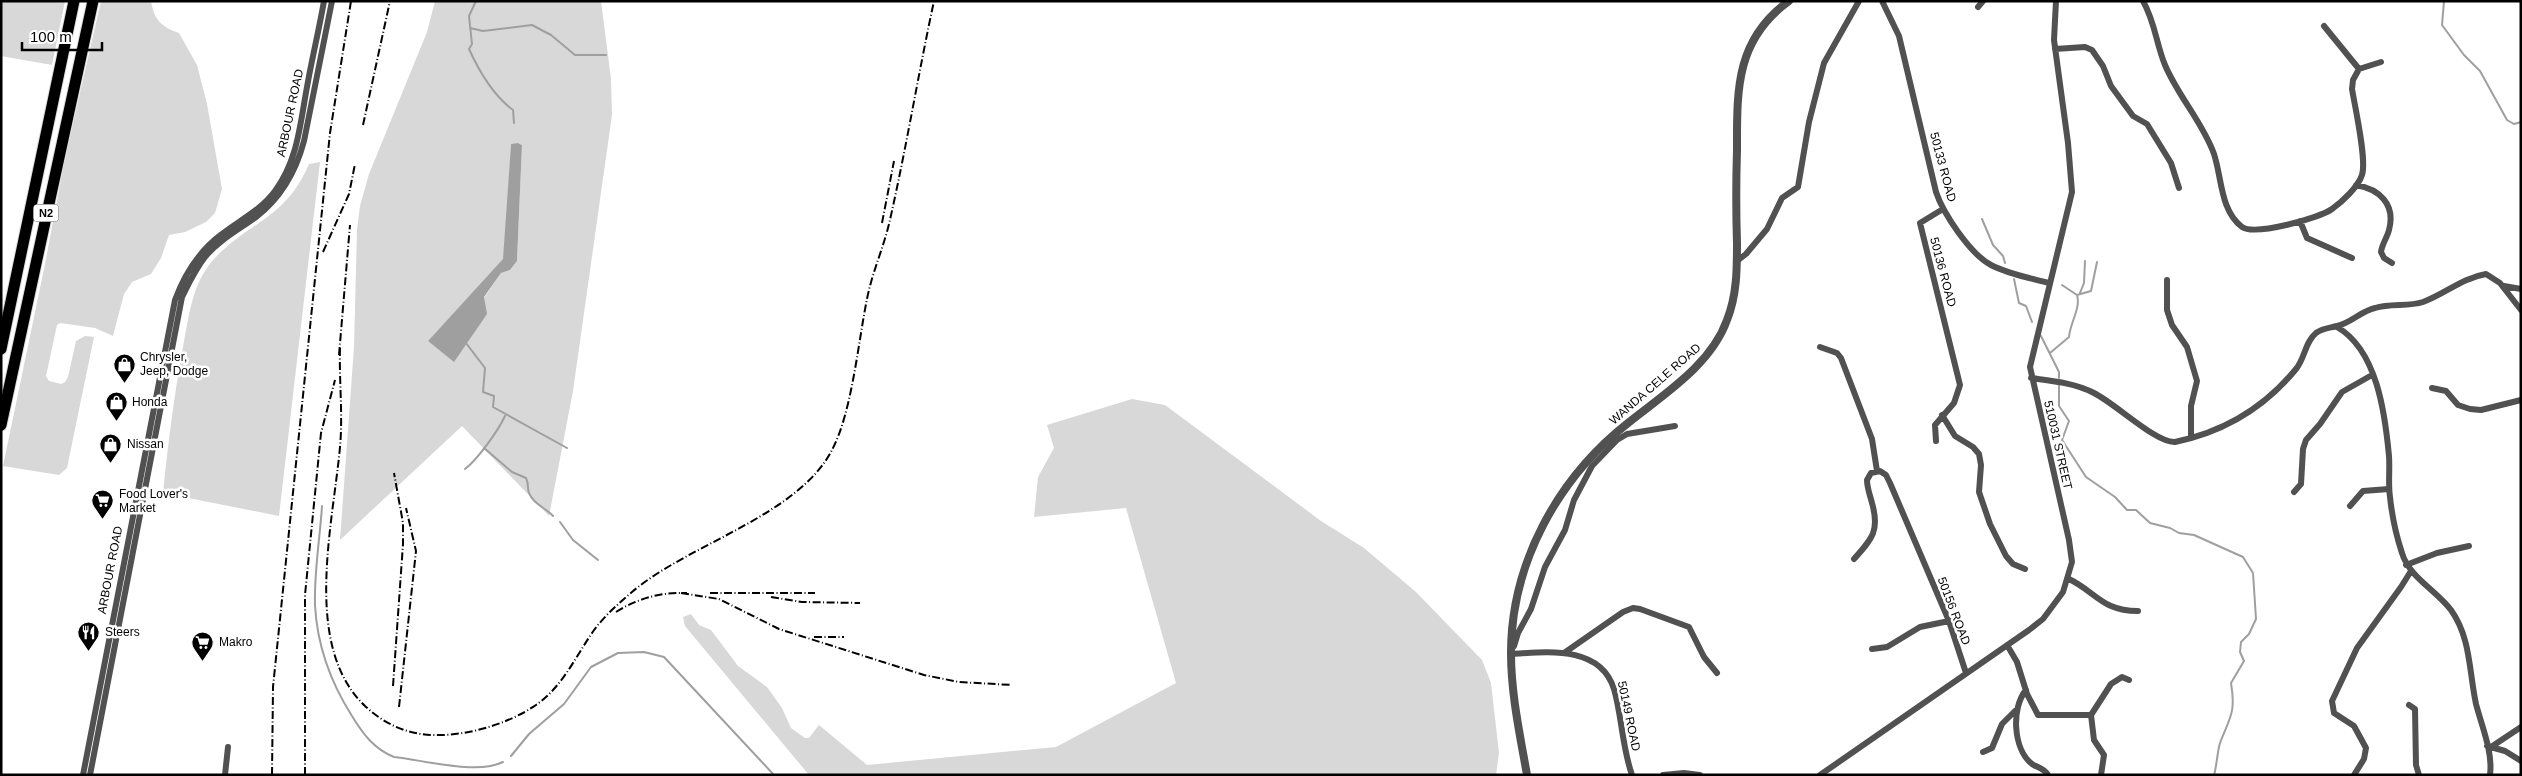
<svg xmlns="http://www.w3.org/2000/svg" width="2522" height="776" font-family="Helvetica,sans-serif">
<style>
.green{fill:#d8d8d8;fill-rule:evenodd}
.water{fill:#9f9f9f}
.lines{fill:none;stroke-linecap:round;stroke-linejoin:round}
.stream{stroke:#9f9f9f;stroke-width:2}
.motorway-casing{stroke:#dbdbdb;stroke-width:13}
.minor{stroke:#515151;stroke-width:6}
.tertiary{stroke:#515151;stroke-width:8}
.motorway{stroke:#000;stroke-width:11}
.rail{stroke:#000;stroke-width:2;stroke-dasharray:8 2.5 1 2.5;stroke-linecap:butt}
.labels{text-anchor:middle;stroke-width:5;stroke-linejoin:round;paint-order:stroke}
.shield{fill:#fff;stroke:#4c4c4c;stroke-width:1}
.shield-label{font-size:11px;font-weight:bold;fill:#000}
.street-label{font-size:12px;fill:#000;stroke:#fff}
.poi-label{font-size:12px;fill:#000;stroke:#fff;text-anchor:start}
</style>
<rect width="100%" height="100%" fill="#fff"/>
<path class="green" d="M 1,1 L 65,1 L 52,65 L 1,56 Z
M 101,1 L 151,1 C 154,20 162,27 179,33 L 197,65 L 207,104 L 222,189 L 215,213 L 206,222 L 185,232 L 169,235 L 161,258 L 151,274 L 132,282 L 124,294 L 113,336 L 95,328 L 60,323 L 57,325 L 46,376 L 49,381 L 61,384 L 65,382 L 68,377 L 76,341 L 85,336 L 94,337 L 67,468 L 59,475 L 3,466 L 45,264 L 64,163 Z
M 435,1 L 601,1 L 611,79 L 612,115 L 573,391 L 549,516 L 462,426 L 340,540 L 354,347 L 357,230 L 360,206 L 369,174 L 427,32 ZM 518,143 L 522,145 L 517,261 L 510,270 L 501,273 L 484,298 L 454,361 L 428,341 L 504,259 L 511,145 Z
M 320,162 L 279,516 L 163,493 C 168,444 174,396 183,347 C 189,316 192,283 214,259 C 249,221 285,220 309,164 Z
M 1132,399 L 1165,405 L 1321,521 L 1364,548 L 1416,592 L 1482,660 L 1491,683 L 1499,753 L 1496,775 L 809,775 L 685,626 L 683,617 L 691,614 L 699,625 L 711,630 L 738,666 L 767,687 L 782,708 L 791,728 L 805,738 L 809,738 L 819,725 L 867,765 L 1056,747 L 1176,683 L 1126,508 L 1034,517 L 1038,477 L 1054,448 L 1047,425 Z"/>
<path class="water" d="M 518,143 L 522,145 L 517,261 L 510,270 L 501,273 L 484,297 L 487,314 L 454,362 L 428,341 L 503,259 L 511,144 Z"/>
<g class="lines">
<path class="stream" d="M 476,1 L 469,16 L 472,44 L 469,49 C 479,71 494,96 513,110 L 514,123
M 2444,1 L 2442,25 L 2464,55 L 2480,71 L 2507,120 L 2514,124 L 2521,122
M 470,28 L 483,31 L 532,25 L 551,35 L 575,55 L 606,55
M 1982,219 L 1993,245 L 2003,256 L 2005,263
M 2014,279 L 2019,303 L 2026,306 L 2032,322
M 2080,293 L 2084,283 L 2085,261
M 2077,295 L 2091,291 L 2097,262
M 2041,336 L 2059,372 L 2059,378
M 466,343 L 485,368 L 483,392 L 494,396 L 493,407 L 567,448
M 2050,353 L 2069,337 C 2070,323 2081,308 2077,295 L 2062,285
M 2059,385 L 2059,406 L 2069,421 L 2062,440 L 2086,477 L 2115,497 L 2127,510 L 2136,510 L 2150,523 L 2170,528 L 2179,533 L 2194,535 L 2243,557 L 2253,573 L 2256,619 L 2249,634 L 2241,642 L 2240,652 L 2244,661 L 2231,683 C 2236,713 2230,717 2220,743 C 2217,753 2217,765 2214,775
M 484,448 L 512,472 L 526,478 C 529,484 527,488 529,493 C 533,504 546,508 553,516
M 465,469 C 478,459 498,431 505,416
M 322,506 C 320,538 314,572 315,605 C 317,644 331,683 352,716 C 363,734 374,749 394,757 C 423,760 477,775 503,762
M 560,522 L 573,540 L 598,560
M 511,756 L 529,734 L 564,704 L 591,667 L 618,653 L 644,652 L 664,657 L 774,775"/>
<defs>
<path id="motorway" d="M 1,349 L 74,1
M 1,425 L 93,1"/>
</defs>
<use href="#motorway" class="motorway-casing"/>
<path class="minor" d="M 1882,1 L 1899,36 L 1936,192 C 1943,213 1970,254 1991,265 C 2008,274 2030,278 2049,283
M 2143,1 C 2155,22 2156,43 2165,65 C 2178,96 2203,123 2214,154 C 2222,178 2220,210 2242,227 C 2255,236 2320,218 2332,209 C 2342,202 2358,187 2362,175 C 2367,160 2355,107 2352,89 L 2353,80 L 2359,69 L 2324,26
M 1978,7 L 1983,1
M 2055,49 L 2085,47 L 2092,50 L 2103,66 L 2111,86 L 2133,116 L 2147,124 L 2171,163 L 2179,188
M 2359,69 L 2381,62
M 2356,185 C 2379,189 2396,204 2389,230 C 2387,238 2382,244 2381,252 L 2384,258 L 2392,263
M 2300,221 L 2307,238 L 2352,258
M 1737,261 L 1746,254 L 1767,229 L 1782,198 L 1798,187 L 1809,122 L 1824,63 L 1859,1
M 2167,280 L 2167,310 L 2172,325 L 2187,347 L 2197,381 L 2191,406 L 2191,437
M 2504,286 L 2521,289
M 2337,327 C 2377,350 2385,413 2389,456 C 2390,470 2388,484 2390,497 C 2392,516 2396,535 2402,553 C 2409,577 2436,590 2451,610 C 2471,638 2469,672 2476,704 C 2482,727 2493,752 2490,775
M 1820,347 L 1837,353 L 1841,358 L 1872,439 L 1877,471
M 2031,378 C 2053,381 2075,383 2094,393 C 2116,404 2156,443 2175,442 C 2223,432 2265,407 2296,369 C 2305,358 2305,342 2316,333 C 2323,328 2330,328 2337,326 C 2351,323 2361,311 2375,308 C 2391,303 2408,307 2423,302 C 2445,294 2462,278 2486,274 L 2500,283 L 2521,310
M 2432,388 L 2446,391 L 2458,405 L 2470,409 L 2481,410 L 2521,400
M 1942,415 L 1955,436 L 1973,447 L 1979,454 L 1981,465 L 1979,492 L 1990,524 L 2006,556 L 2013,564 L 2025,569
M 1936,441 L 1935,425 L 1954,403 L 1960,385 L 1920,223 L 1943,209
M 2294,492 L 2301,484 L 2303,449 L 2306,440 L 2320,424 L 2342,392 L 2372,375
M 2350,506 L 2363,491 L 2389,489
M 1854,559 C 1872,539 1880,531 1872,503 C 1870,495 1867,488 1867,480 L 1871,473 L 1880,471 L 1886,475 L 1890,483 L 1949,621 L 1966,673
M 2406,565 L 2437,553 L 2469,546
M 2069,579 C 2096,592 2102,611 2138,611
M 2007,645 L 2017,662 L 2027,694 L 2038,715 L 2091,715 L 2094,740 L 2104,755 L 2101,775
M 1514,646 L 1518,633 L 1531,609 L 1545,567 L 1565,530 L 1574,500 L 1592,466 L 1617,440 L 1627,434 L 1675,426
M 1872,649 L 1887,647 L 1920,627 L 1949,621
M 1564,653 L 1623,612 L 1633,608 L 1640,609 L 1689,627 L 1704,657 L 1717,673
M 1511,654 C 1547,652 1600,645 1614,689 C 1622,717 1622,747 1632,775
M 2026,690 C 2011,708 2013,749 2032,764 C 2038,768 2044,768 2048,775
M 2409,705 L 2415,709 L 2416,765 L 2419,775
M 2091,715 L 2111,684 L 2122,677 L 2129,680
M 2487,746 L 2505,751 L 2521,761
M 2491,747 L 2521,727
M 1983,752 L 1992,748 L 2002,724 L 2015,711
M 83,775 L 175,300 C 185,273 199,251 222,234 C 240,220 261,210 275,191 C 298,160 300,124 307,87 C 312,58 319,30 324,1
M 90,775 L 182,297 C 189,283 195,270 205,257 C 219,240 238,230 256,217 C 281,198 296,171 304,141 L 332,1
M 225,775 L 228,747
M 1663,775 L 1684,773 L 1700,775
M 1820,775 L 2029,630 L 2043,619 L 2063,592 L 2072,562 L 2069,540 L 2030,367 L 2072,192 L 2068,143 L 2054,40 L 2056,1
M 2354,775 L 2364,759 L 2366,748 L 2354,726 L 2334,713 L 2332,701 L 2357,648 L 2401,587 L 2411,571"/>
<path class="tertiary" d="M 1527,775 C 1520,735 1511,694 1511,653 C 1511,563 1558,478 1628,423 C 1664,394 1711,365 1727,320 C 1737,295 1737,269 1737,243 C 1736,212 1736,181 1737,150 C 1737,91 1735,40 1789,1"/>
<use href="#motorway" class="motorway"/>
<path class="rail" d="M 363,125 L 390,1
M 882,223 L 894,161
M 323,252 L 349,194 L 355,164
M 340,348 C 339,381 343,414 340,447 C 333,525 302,646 365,706 C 381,721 400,731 421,734 C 458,739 505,726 536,705 C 562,687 575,658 592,633 C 603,617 617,605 632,592 C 688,544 798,516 832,450 C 852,412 858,343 867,299 C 872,273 883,249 889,224 C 906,150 918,75 934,1
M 339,355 L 350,225
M 681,593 L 719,599 L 779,629 L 924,675 L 959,682 L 1012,685
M 710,593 L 815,593
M 771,597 L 802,602 L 860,603
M 616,612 C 638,598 662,592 687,593
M 814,637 L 844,637
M 393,686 L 403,544 L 403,523 L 394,473
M 399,707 L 416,551 L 406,508
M 272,775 L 273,687 L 330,133 L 351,1
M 305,775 L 305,595 L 321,433 L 335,380"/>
</g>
<defs>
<symbol id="shop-pin" viewBox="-11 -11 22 30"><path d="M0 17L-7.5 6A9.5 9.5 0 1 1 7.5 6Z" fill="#000" stroke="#fff"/><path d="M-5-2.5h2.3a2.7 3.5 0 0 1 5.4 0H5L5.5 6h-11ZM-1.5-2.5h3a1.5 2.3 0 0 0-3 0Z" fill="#fff"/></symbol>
<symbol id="supermarket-pin" viewBox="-11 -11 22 30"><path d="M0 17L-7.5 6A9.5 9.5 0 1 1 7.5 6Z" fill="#000" stroke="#fff"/><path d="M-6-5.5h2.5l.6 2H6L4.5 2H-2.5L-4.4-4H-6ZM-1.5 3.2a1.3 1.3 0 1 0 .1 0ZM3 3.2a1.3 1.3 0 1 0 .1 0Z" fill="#fff"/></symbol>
<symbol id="restaurant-pin" viewBox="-11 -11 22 30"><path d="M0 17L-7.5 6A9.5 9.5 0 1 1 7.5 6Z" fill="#000" stroke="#fff"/><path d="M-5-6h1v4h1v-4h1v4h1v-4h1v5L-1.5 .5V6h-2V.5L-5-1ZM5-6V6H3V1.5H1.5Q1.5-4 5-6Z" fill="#fff"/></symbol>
</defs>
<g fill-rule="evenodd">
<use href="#shop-pin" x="112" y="352" width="25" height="34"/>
<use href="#shop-pin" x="104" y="390" width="25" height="34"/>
<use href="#shop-pin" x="98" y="432" width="25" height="34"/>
<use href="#supermarket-pin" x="90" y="488" width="25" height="34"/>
<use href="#restaurant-pin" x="76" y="620" width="25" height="34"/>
<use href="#supermarket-pin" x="190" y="630" width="25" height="34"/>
</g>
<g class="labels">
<rect class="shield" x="33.5" y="204.5" width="25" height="17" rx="4"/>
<g class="shield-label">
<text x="46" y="217">N2</text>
</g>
<g class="street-label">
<text transform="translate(290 113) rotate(-78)" y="4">ARBOUR ROAD</text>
<text transform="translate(1943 167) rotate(75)" y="4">50133 ROAD</text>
<text transform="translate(1943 272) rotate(75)" y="4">50136 ROAD</text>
<text transform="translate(1655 384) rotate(-41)" y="4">WANDA CELE ROAD</text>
<text transform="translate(2058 445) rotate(77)" y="4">510031 STREET</text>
<text transform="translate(110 570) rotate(-79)" y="4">ARBOUR ROAD</text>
<text transform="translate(1954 611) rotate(69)" y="4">50156 ROAD</text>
<text transform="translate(1629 716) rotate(78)" y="4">50149 ROAD</text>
</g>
<g class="poi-label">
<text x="140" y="361">Chrysler,<tspan x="140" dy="14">Jeep, Dodge</tspan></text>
<text x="132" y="406">Honda</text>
<text x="127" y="448">Nissan</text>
<text x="119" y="498">Food Lover's<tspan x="119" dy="14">Market</tspan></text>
<text x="105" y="636">Steers</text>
<text x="219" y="646">Makro</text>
</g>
</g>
<rect width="2522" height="776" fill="none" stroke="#000000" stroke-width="5"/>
<path d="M22 42v8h80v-8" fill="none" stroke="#000000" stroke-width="2.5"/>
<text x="30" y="42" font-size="15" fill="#000000" stroke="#ffffff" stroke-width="4" paint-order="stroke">100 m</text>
</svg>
